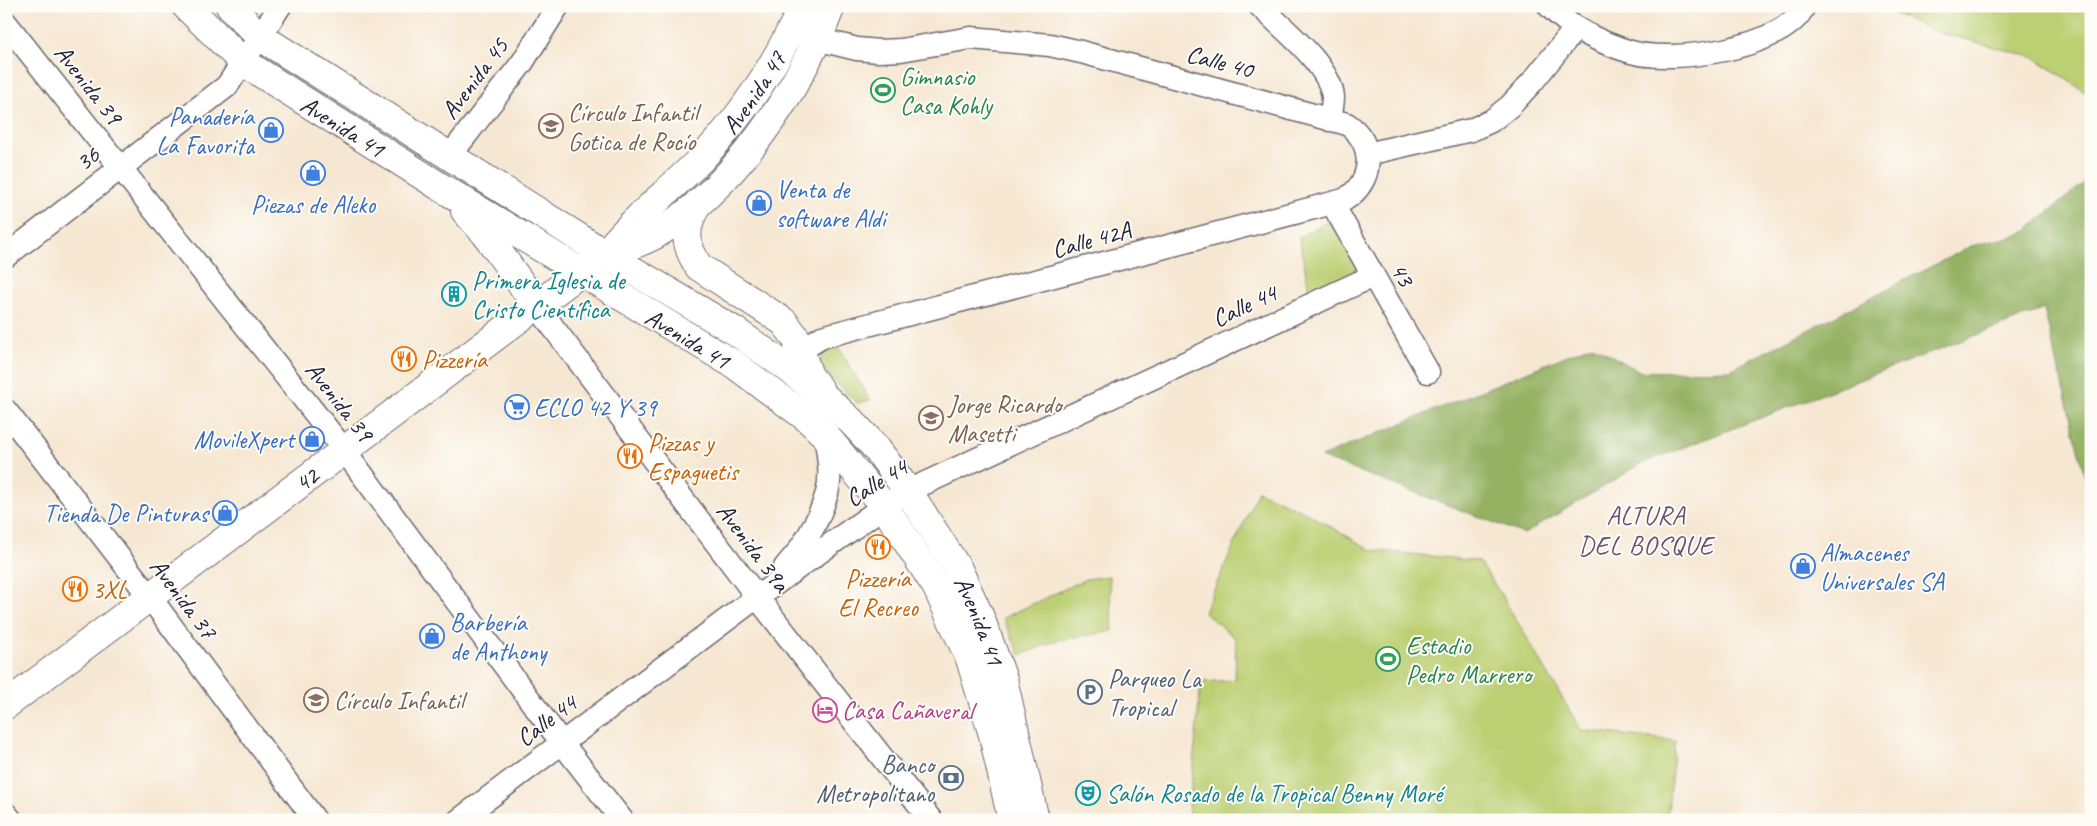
<svg xmlns="http://www.w3.org/2000/svg" width="2097" height="826" font-family="Caveat,sans-serif">
<style>
.green{fill:#bccf72;stroke:#6f7856}
.forest{fill:#95b264;stroke:#5c6a50}
.lines{fill:none;stroke-linecap:round;stroke-linejoin:round}
.minor-casing{stroke:#6c6770;stroke-width:25}
.major-casing{stroke:#6c6770;stroke-width:30}
.minor{stroke:#fff;stroke-width:22}
.major{stroke:#fff;stroke-width:28}
.labels{text-anchor:middle;stroke-width:4;stroke-linejoin:round;paint-order:stroke}
.street-label{font-size:25px;fill:#22223b;stroke:#fdfcf7}
.leisure-label{font-size:25px;fill:#27864d;stroke:#fdfcf7;text-anchor:start}
.education-label{font-size:25px;fill:#785e54;stroke:#fdfcf7;text-anchor:start}
.shop-label{font-size:25px;fill:#366cbe;stroke:#fdfcf7;text-anchor:start}
.culture-label{font-size:25px;fill:#0d838f;stroke:#fdfcf7;text-anchor:start}
.food-label{font-size:25px;fill:#c56008;stroke:#fdfcf7;text-anchor:start}
.service-label{font-size:25px;fill:#4e5e75;stroke:#fdfcf7;text-anchor:start}
.hotel-label{font-size:25px;fill:#b23c85;stroke:#fdfcf7;text-anchor:start}
.neighbourhood-label{font-size:26px;letter-spacing:1px;fill:#694f6e;stroke:#fdfcf7}
</style>
<rect width="100%" height="100%" fill="#fdfcf7"/>
<filter id="ink" filterUnits="userSpaceOnUse"><feTurbulence type="fractalNoise" baseFrequency=".02" numOctaves="2"/><feDisplacementMap in="SourceGraphic" scale="10" xChannelSelector="R" yChannelSelector="G"/><feConvolveMatrix kernelMatrix="1 2 1 2 8 2 1 2 1" color-interpolation-filters="sRGB"/></filter>
<filter id="wash" filterUnits="userSpaceOnUse"><feTurbulence type="fractalNoise" baseFrequency=".0096" numOctaves="4" result="noise"/><feDisplacementMap in="SourceGraphic" scale="20" xChannelSelector="R" yChannelSelector="G"/><feGaussianBlur stdDeviation="1.12" result="paint"/><feColorMatrix in="noise" values="0 0 0 0 0 0 0 0 0 0 0 0 0 0 0 0 0 1.4 0 .05"/><feComposite in="paint" operator="in"/></filter>
<g filter="url(#wash)">
<rect width="100%" height="100%" fill="#f6e7d2"/>
<path class="green" d="M 1878,6 L 2091,6 L 2091,94 L 2085,92 L 2035,58 L 1931,30 Z
M 790,54 L 798,57 L 784,84 L 718,170 L 648,228 Z
M 1334,218 L 1362,269 L 1310,295 L 1299,237 Z
M 837,345 L 870,400 L 857,403 L 828,375 L 820,363 C 822,352 826,347 837,345 Z
M 1258,491 L 1307,513 L 1371,550 L 1479,561 L 1504,599 L 1581,730 L 1675,741 L 1667,820 L 1188,820 L 1201,682 L 1235,680 L 1236,639 L 1204,612 Z
M 1109,576 L 1113,631 L 1058,640 L 1020,655 L 1003,618 L 1086,579 Z"/>
<path class="forest" d="M 2091,177 L 2091,502 L 2044,309 L 1643,463 L 1524,534 L 1321,457 L 1592,345 L 1641,372 L 1730,370 L 1971,246 L 2022,234 Z"/>
</g>
<g filter="url(#ink)">
<g class="lines">
<defs>
<path id="minor" d="M 1260,6 C 1282,28 1330,65 1333,97 C 1333,104 1331,112 1330,120
M 1549,6 C 1571,29 1601,43 1631,52 C 1672,64 1785,49 1804,6
M 6,23 L 344,450 L 562,743 L 622,820
M 800,35 L 857,49 L 879,51 L 901,50 L 971,38 L 1050,45 L 1081,52 L 1347,124 C 1376,144 1374,182 1344,200 L 822,337 L 801,350
M 1367,154 L 1471,130 L 1491,121 L 1510,106 L 1533,81 L 1575,29
M 449,157 L 522,63 L 558,6
M 1332,203 L 1428,372
M 6,256 L 227,86 L 280,6
M 537,306 L 757,597 L 931,820
M 6,411 L 149,596 L 315,820
M 785,567 C 804,547 819,520 827,493 C 832,475 828,453 825,435
M 6,814 L 11,820
M 459,820 L 757,597 L 884,506 L 908,491 L 1373,276"/>
<g id="major">
<path d="M 186,6 L 243,62 L 439,186 L 735,365 L 807,418 L 825,435 L 884,506 L 936,586 L 970,659 L 993,735 L 1012,820"/>
<path id="s1" d="M 230,6 L 259,36 L 605,254 L 735,331 L 788,368 L 829,401 L 852,422 L 876,448 L 908,491 L 958,569 L 980,617 L 1003,679 L 1035,820"/>
<path d="M 698,203 C 684,227 683,243 699,267 L 784,322 L 796,338 L 809,376 L 819,388"/>
<path d="M 465,211 L 485,233 L 537,306"/>
<path d="M 605,254 C 622,249 640,243 655,235 C 733,189 800,90 831,6"/>
<path id="s2" d="M 6,705 L 605,254 C 633,219 668,192 700,160 C 744,115 776,64 803,6"/>
</g>
</defs>
<use href="#minor" class="minor-casing"/>
<use href="#major" class="major-casing"/>
<use href="#minor" class="minor"/>
<use href="#major" class="major"/>
</g>
</g>
<defs>
<symbol id="stadium-ring" viewBox="-11 -11 22 22"><circle r="9.5" fill="#fdfcf7" stroke="#2e9e5b" stroke-width="1.5"/><path d="M0-5a6.5 5 0 1 0 0 10a6.5 5 0 1 0 0-10ZM-3.5-1.8h7v3.6h-7Z" fill="#2e9e5b"/></symbol>
<symbol id="school-ring" viewBox="-11 -11 22 22"><circle r="9.5" fill="#fdfcf7" stroke="#8d6e63" stroke-width="1.5"/><path d="M0-5L7-2L0 1L-7-2ZM-4 1L0 2.5L4 1V4Q0 6-4 4Z" fill="#8d6e63"/></symbol>
<symbol id="shop-ring" viewBox="-11 -11 22 22"><circle r="9.5" fill="#fdfcf7" stroke="#3f7fe0" stroke-width="1.5"/><path d="M-5-2.5h2.3a2.7 3.5 0 0 1 5.4 0H5L5.5 6h-11ZM-1.5-2.5h3a1.5 2.3 0 0 0-3 0Z" fill="#3f7fe0"/></symbol>
<symbol id="building-ring" viewBox="-11 -11 22 22"><circle r="9.5" fill="#fdfcf7" stroke="#0f9aa8" stroke-width="1.5"/><path d="M-4-6H4V6H1V3H-1V6H-4ZM-2.5-4.3h1.7v1.8h-1.7ZM.8-4.3h1.7v1.8H.8ZM-2.5-1h1.7V.8h-1.7ZM.8-1h1.7V.8H.8Z" fill="#0f9aa8"/></symbol>
<symbol id="restaurant-ring" viewBox="-11 -11 22 22"><circle r="9.5" fill="#fdfcf7" stroke="#e8710a" stroke-width="1.5"/><path d="M-5-6h1v4h1v-4h1v4h1v-4h1v5L-1.5 .5V6h-2V.5L-5-1ZM5-6V6H3V1.5H1.5Q1.5-4 5-6Z" fill="#e8710a"/></symbol>
<symbol id="supermarket-ring" viewBox="-11 -11 22 22"><circle r="9.5" fill="#fdfcf7" stroke="#3f7fe0" stroke-width="1.5"/><path d="M-6-5.5h2.5l.6 2H6L4.5 2H-2.5L-4.4-4H-6ZM-1.5 3.2a1.3 1.3 0 1 0 .1 0ZM3 3.2a1.3 1.3 0 1 0 .1 0Z" fill="#3f7fe0"/></symbol>
<symbol id="parking-ring" viewBox="-11 -11 22 22"><circle r="9.5" fill="#fdfcf7" stroke="#5c6f8a" stroke-width="1.5"/><path d="M-3.5-5.5H1a3.5 3.5 0 0 1 0 7H-1V5.5H-3.5ZM-1-3.4V-.6H.8a1.4 1.4 0 0 0 0-2.8Z" fill="#5c6f8a"/></symbol>
<symbol id="hotel-ring" viewBox="-11 -11 22 22"><circle r="9.5" fill="#fdfcf7" stroke="#d1479c" stroke-width="1.5"/><path d="M-6-4.5h1.5V1H6V5H4.5V3h-9V5H-6ZM-4 0a1.8 1.8 0 1 1 3.6 0ZM.5 0V-2.5h3Q6-2.5 6 0Z" fill="#d1479c"/></symbol>
<symbol id="bank-ring" viewBox="-11 -11 22 22"><circle r="9.5" fill="#fdfcf7" stroke="#5c6f8a" stroke-width="1.5"/><path d="M-6-4H6V4H-6ZM0-2.3a2.3 2.3 0 1 0 0 4.6a2.3 2.3 0 1 0 0-4.6Z" fill="#5c6f8a"/></symbol>
<symbol id="theatre-ring" viewBox="-11 -11 22 22"><circle r="9.5" fill="#fdfcf7" stroke="#0f9aa8" stroke-width="1.5"/><path d="M-5-5.5Q0-4 5-5.5V0Q5 5 0 6Q-5 5-5 0ZM-3.3-2.5H-1v1.5H-3.3ZM1-2.5H3.3v1.5H1ZM-2.8 1Q0 5.5 2.8 1Z" fill="#0f9aa8"/></symbol>
</defs>
<g fill-rule="evenodd">
<use href="#stadium-ring" x="869" y="76" width="28" height="28"/>
<use href="#school-ring" x="537" y="112" width="28" height="28"/>
<use href="#shop-ring" x="257" y="116" width="28" height="28"/>
<use href="#shop-ring" x="299" y="159" width="28" height="28"/>
<use href="#shop-ring" x="745" y="189" width="28" height="28"/>
<use href="#building-ring" x="440" y="280" width="28" height="28"/>
<use href="#restaurant-ring" x="390" y="345" width="28" height="28"/>
<use href="#supermarket-ring" x="503" y="393" width="28" height="28"/>
<use href="#school-ring" x="917" y="404" width="28" height="28"/>
<use href="#shop-ring" x="298" y="425" width="28" height="28"/>
<use href="#restaurant-ring" x="616" y="442" width="28" height="28"/>
<use href="#shop-ring" x="211" y="499" width="28" height="28"/>
<use href="#restaurant-ring" x="864" y="533" width="28" height="28"/>
<use href="#shop-ring" x="1789" y="552" width="28" height="28"/>
<use href="#restaurant-ring" x="61" y="575" width="28" height="28"/>
<use href="#shop-ring" x="418" y="622" width="28" height="28"/>
<use href="#stadium-ring" x="1374" y="645" width="28" height="28"/>
<use href="#parking-ring" x="1076" y="678" width="28" height="28"/>
<use href="#school-ring" x="302" y="686" width="28" height="28"/>
<use href="#hotel-ring" x="811" y="696" width="28" height="28"/>
<use href="#bank-ring" x="937" y="764" width="28" height="28"/>
<use href="#theatre-ring" x="1074" y="779" width="28" height="28"/>
</g>
<g class="labels">
<g class="street-label">
<text transform="translate(1220 61) rotate(15)" y="9">Calle 40</text>
<text transform="translate(474 78) rotate(-53)" y="9">Avenida 45</text>
<text transform="translate(89 84) rotate(52)" y="9">Avenida 39</text>
<text dy="9" stroke="none"><textPath href="#s2" startOffset="970">Avenida 47</textPath></text>
<text transform="translate(343 126) rotate(32)" y="9">Avenida 41</text>
<text transform="translate(87 158) rotate(-38)" y="9">36</text>
<text transform="translate(1091 239) rotate(-15)" y="9">Calle 42A</text>
<text transform="translate(1403 274) rotate(60)" y="9">43</text>
<text transform="translate(1244 305) rotate(-25)" y="9">Calle 44</text>
<text transform="translate(688 338) rotate(31)" y="9">Avenida 41</text>
<text transform="translate(340 401) rotate(52)" y="9">Avenida 39</text>
<text transform="translate(306 479) rotate(-37)" y="9">42</text>
<text transform="translate(876 482) rotate(-32)" y="9">Calle 44</text>
<text transform="translate(754 547) rotate(53)" y="9">Avenida 39a</text>
<text transform="translate(184 598) rotate(53)" y="9">Avenida 37</text>
<text dy="9" stroke="none"><textPath href="#s1" startOffset="988">Avenida 41</textPath></text>
<text transform="translate(546 720) rotate(-37)" y="9">Calle 44</text>
</g>
<g class="leisure-label">
<text x="900" y="85">Gimnasio<tspan x="900" dy="29">Casa Kohly</tspan></text>
<text x="1406" y="654">Estadio<tspan x="1406" dy="29">Pedro Marrero</tspan></text>
</g>
<g class="education-label">
<text x="568" y="121">Círculo Infantil<tspan x="568" dy="29">Gotica de Rocío</tspan></text>
<text x="948" y="413">Jorge Ricardo<tspan x="948" dy="29">Masetti</tspan></text>
<text x="334" y="709">Círculo Infantil</text>
</g>
<g class="shop-label">
<text x="254" y="125" text-anchor="end">Panadería<tspan x="254" dy="29">La Favorita</tspan></text>
<text x="776" y="198">Venta de<tspan x="776" dy="29">software Aldi</tspan></text>
<text x="313" y="213" text-anchor="middle">Piezas de Aleko</text>
<text x="534" y="416">ECLO 42 Y 39</text>
<text x="294" y="448" text-anchor="end">MovileXpert</text>
<text x="208" y="522" text-anchor="end">Tienda De Pinturas</text>
<text x="1820" y="561">Almacenes<tspan x="1820" dy="29">Universales SA</tspan></text>
<text x="450" y="631">Barbería<tspan x="450" dy="29">de Anthony</tspan></text>
</g>
<g class="culture-label">
<text x="472" y="289">Primera Iglesia de<tspan x="472" dy="29">Cristo Científica</tspan></text>
<text x="1106" y="802">Salón Rosado de la Tropical Benny Moré</text>
</g>
<g class="food-label">
<text x="422" y="368">Pizzería</text>
<text x="648" y="451">Pizzas y<tspan x="648" dy="29">Espaguetis</tspan></text>
<text x="878" y="587" text-anchor="middle">Pizzería<tspan x="878" dy="29">El Recreo</tspan></text>
<text x="92" y="598">3XL</text>
</g>
<g class="service-label">
<text x="1108" y="687">Parqueo La<tspan x="1108" dy="29">Tropical</tspan></text>
<text x="934" y="773" text-anchor="end">Banco<tspan x="934" dy="29">Metropolitano</tspan></text>
</g>
<g class="hotel-label">
<text x="842" y="719">Casa Cañaveral</text>
</g>
<g class="neighbourhood-label">
<text x="1646" y="524">ALTURA<tspan x="1646" dy="30">DEL BOSQUE</tspan></text>
</g>
</g>
<rect width="2097" height="826" fill="none" stroke="#fdfcf7" stroke-width="25"/>
</svg>
